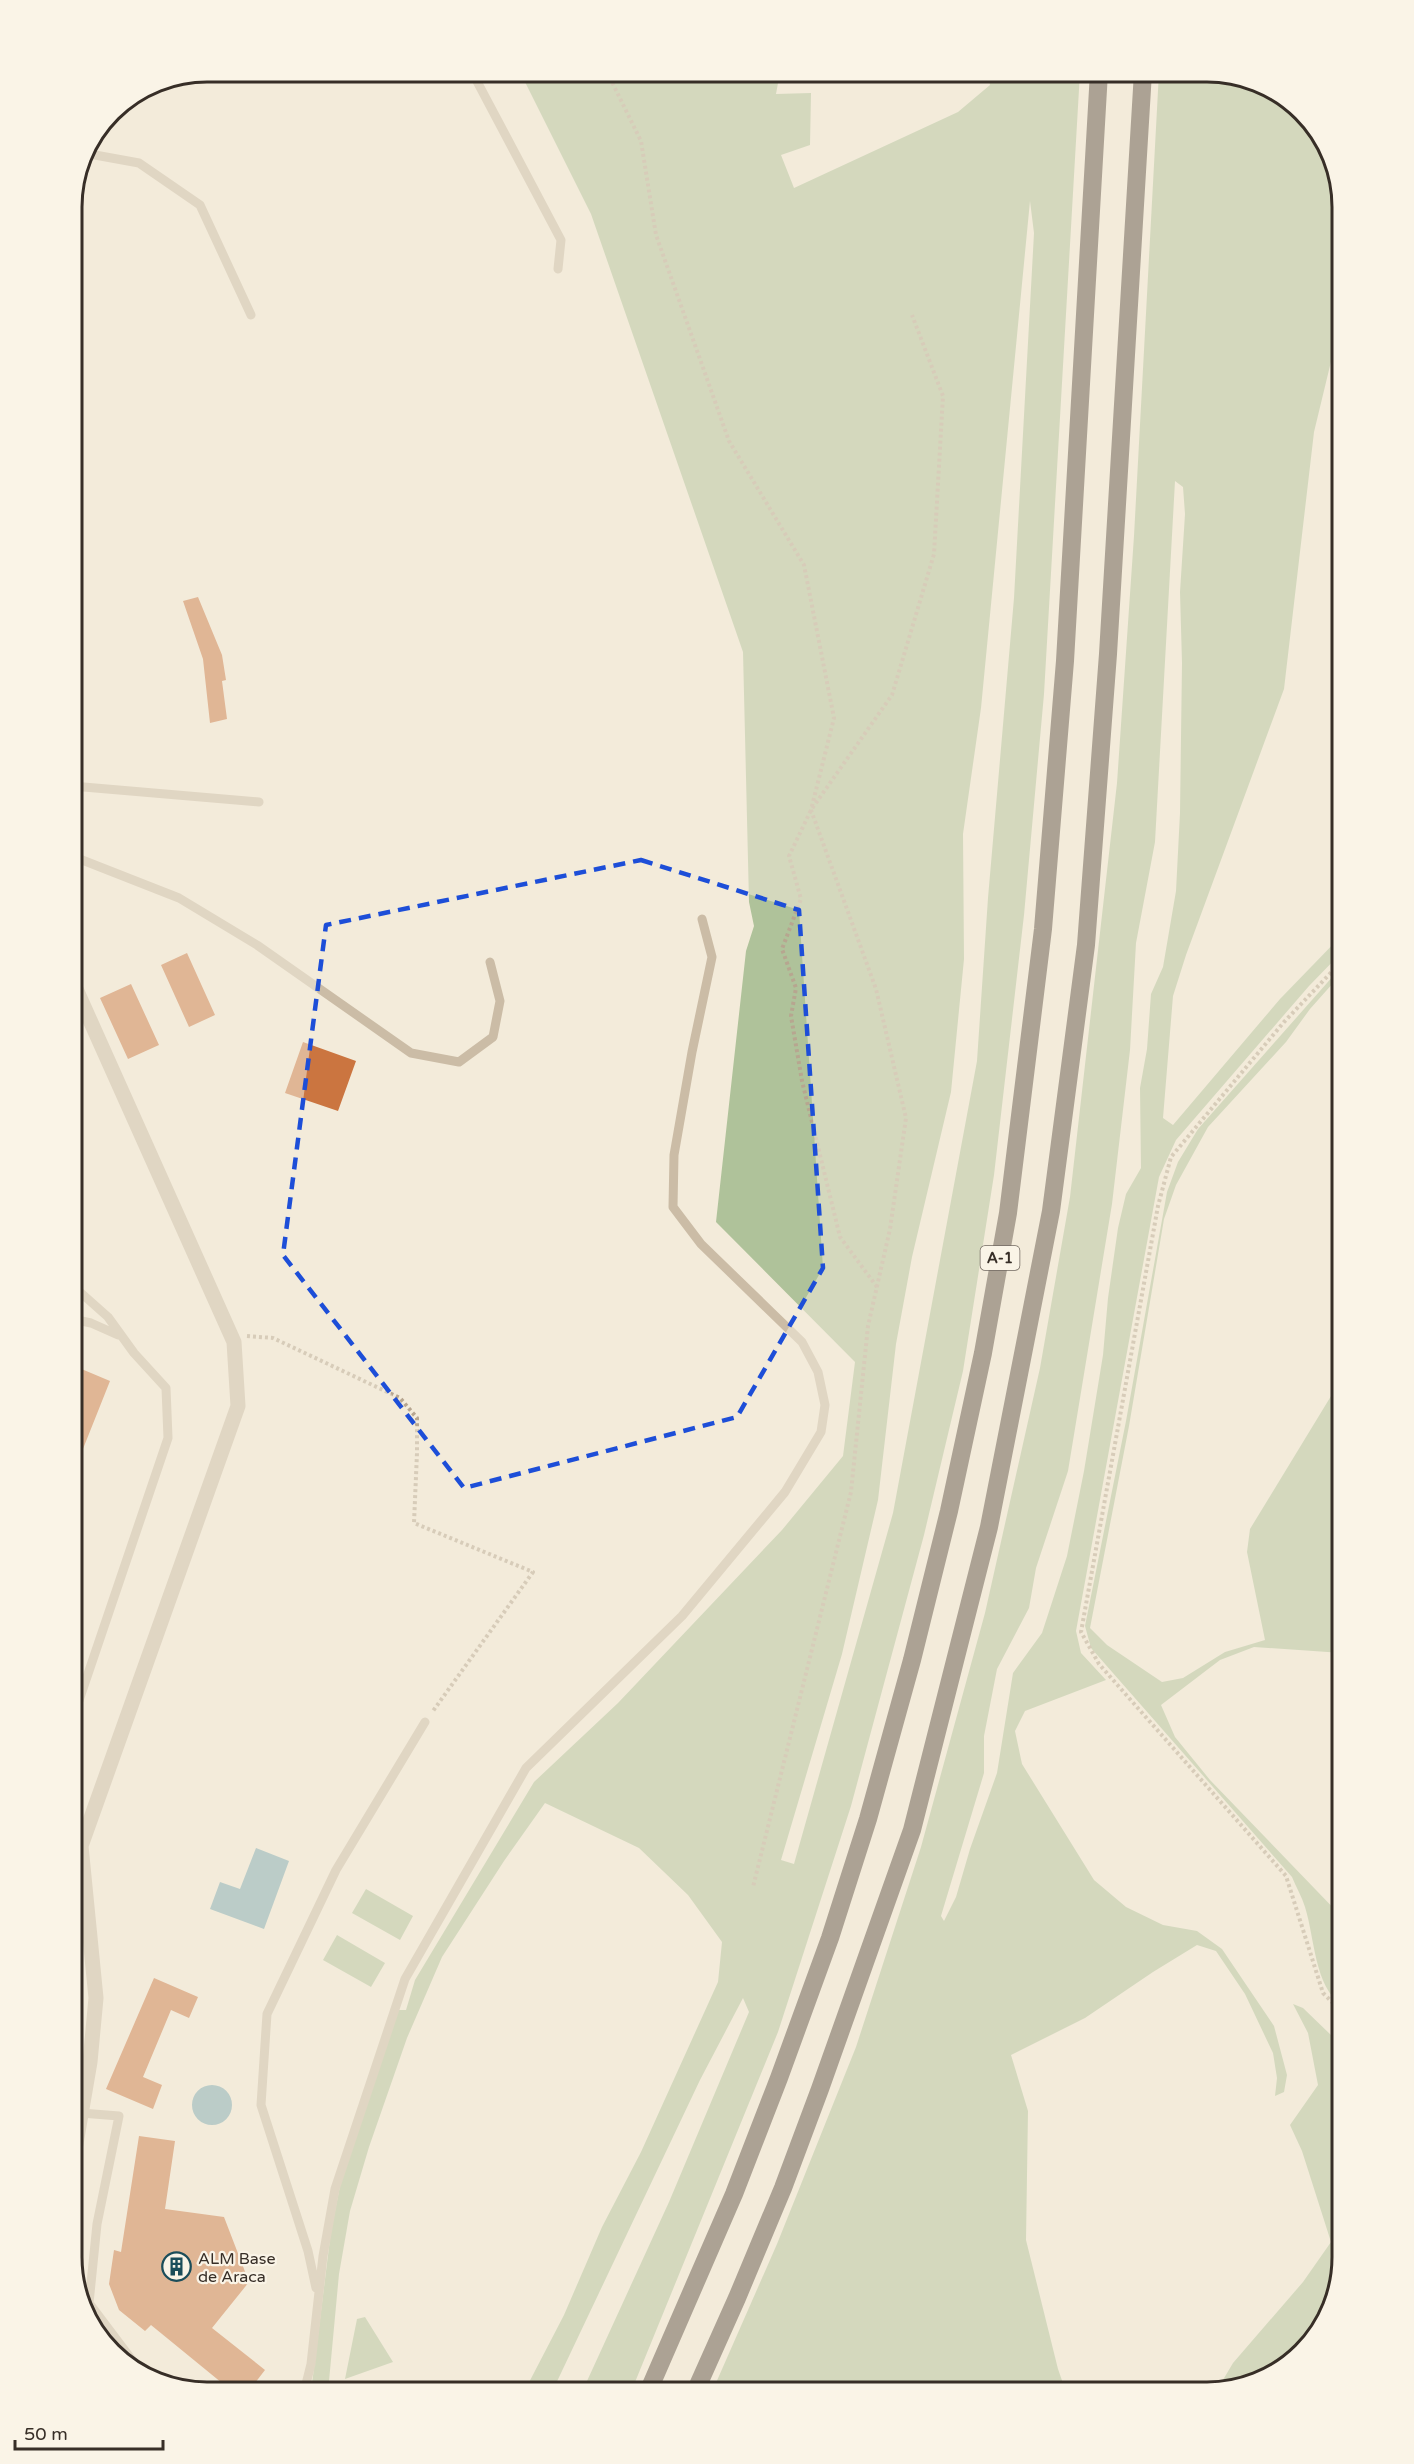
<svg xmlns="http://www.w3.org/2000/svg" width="1414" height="2464" font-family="'Varela Round',sans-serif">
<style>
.green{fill:#afc29a;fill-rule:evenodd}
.water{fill:#78a7b1}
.building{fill:#cb7540}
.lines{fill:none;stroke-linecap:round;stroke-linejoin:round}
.path{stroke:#b7a690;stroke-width:4;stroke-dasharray:3 3;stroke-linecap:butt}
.service{stroke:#cbbca6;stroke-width:9}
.minor{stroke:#cbbca6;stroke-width:15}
.motorway{stroke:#584a3e;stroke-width:18}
.marked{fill:none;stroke:#1d4ed8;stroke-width:4.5;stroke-dasharray:12 8;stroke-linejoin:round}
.labels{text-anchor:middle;stroke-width:4.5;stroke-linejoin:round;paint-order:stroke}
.shield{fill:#faf4e7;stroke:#726961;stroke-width:1.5}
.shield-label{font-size:15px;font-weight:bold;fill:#372e27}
.poi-label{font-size:16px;fill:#372e27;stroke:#faf4e7;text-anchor:start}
.rim{fill:none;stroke:#372e27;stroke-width:3}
</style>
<rect width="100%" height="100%" fill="#f3ebda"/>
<path class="green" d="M 520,72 L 780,72 L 776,94 L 811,93 L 810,145 L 781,155 L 794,188 L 958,112 L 990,85 L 987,72 L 1080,72 L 1044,694 L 1024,915 L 994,1175 L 963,1371 L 924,1535 L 851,1806 L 778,2032 L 631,2392 L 582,2392 L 669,2202 L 749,2012 L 743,1998 L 700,2080 L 552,2392 L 524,2392 L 564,2315 L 602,2227 L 641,2152 L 718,1982 L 722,1942 L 688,1895 L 639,1848 L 545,1803 L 504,1861 L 442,1957 L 407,2038 L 369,2147 L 350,2211 L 339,2274 L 328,2392 L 311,2392 L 331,2231 L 343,2171 L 398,2010 L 406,2010 L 415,1980 L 534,1782 L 618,1703 L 782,1530 L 843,1456 L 855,1362 L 716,1222 L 746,951 L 754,926 L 749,902 L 743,652 L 591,214 ZM 1030,201 L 1034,233 L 1014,598 L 988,898 L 977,1061 L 893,1513 L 794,1864 L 781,1860 L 842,1654 L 878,1500 L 896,1344 L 912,1257 L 951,1092 L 964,959 L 963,834 L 981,708 Z
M 1159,72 L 1216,72 L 1282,95 L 1328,148 L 1342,207 L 1342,316 L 1314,432 L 1284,689 L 1186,955 L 1173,996 L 1163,1118 L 1173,1125 L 1280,999 L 1342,935 L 1342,952 L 1309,986 L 1176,1140 L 1159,1177 L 1076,1631 L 1081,1653 L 1106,1680 L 1025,1711 L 1015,1731 L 1022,1764 L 1094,1880 L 1126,1907 L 1163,1925 L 1197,1931 L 1222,1949 L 1274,2026 L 1287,2075 L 1284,2092 L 1275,2096 L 1277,2078 L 1273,2053 L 1245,1994 L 1216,1951 L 1197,1945 L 1153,1972 L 1085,2018 L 1011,2055 L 1028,2111 L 1026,2240 L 1058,2369 L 1066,2392 L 712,2392 L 777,2244 L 856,2047 L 921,1847 L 985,1613 L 1040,1368 L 1070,1197 L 1117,783 L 1134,536 ZM 1175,481 L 1183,487 L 1185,514 L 1180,592 L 1182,663 L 1180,813 L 1176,891 L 1163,967 L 1151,994 L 1147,1049 L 1140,1088 L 1141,1168 L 1126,1194 L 1118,1228 L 1108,1298 L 1103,1355 L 1084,1471 L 1067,1556 L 1042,1633 L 1013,1673 L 997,1773 L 970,1849 L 956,1897 L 944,1921 L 941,1916 L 984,1773 L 984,1736 L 997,1669 L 1029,1608 L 1036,1568 L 1068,1471 L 1112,1204 L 1130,1050 L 1136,943 L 1155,842 Z
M 1342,966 L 1342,973 L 1310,1009 L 1286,1042 L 1208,1127 L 1176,1185 L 1164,1219 L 1129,1426 L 1090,1628 L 1107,1645 L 1162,1682 L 1183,1678 L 1225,1652 L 1265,1640 L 1247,1552 L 1250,1529 L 1342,1378 L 1342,1653 L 1254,1647 L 1220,1660 L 1161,1705 L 1175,1737 L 1210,1780 L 1342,1917 L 1342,2006 C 1314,1985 1315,1939 1305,1907 C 1302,1897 1296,1887 1292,1877 L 1091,1648 L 1085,1626 L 1126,1421 L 1167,1192 L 1178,1162 L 1198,1129 Z
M 366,1889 L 413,1916 L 400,1940 L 352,1913 Z
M 337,1935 L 385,1963 L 371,1987 L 323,1960 Z
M 1293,2004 L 1303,2008 L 1332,2036 L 1342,2034 L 1342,2257 L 1319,2332 L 1266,2378 L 1217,2390 L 1233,2363 L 1303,2282 L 1331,2242 L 1302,2151 L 1290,2125 L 1318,2085 L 1308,2033 Z
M 365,2317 L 393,2362 L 345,2379 L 357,2319 Z"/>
<path class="water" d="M 256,1848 L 289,1861 L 264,1929 L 210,1909 L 220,1882 L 240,1889 Z
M192 2105a20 20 0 1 1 40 0a20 20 0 1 1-40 0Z"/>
<path class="building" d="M 198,597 L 222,655 L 226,680 L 222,681 L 227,719 L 210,723 L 203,659 L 183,601 Z
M 187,953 L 215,1015 L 189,1027 L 161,965 Z
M 131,984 L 159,1045 L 128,1059 L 100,998 Z
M 303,1042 L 356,1061 L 338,1111 L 285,1093 Z
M 72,1365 L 110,1381 L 73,1474 L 72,1474 Z
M 154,1978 L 198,1997 L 189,2018 L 171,2010 L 143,2077 L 162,2085 L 153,2109 L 106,2089 Z
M 139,2136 L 175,2141 L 165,2209 L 224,2217 L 249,2282 L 212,2328 L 265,2370 L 248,2392 L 233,2392 L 151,2325 L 145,2331 L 119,2310 L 109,2284 L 114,2250 L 121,2252 Z"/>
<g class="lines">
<path class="path" d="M 607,72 L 641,141 L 656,235 L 729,441 L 804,565 L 834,718 L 811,810 L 876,989 L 906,1118 L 890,1229 L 868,1326 L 851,1492 L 753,1887
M 877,1287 L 840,1237 L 802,1081 L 791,1016 L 796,988 L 782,949 L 801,899 L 789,856 L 811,810 L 892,695 L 934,554 L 943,396 L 912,315
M 247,1336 L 273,1338 L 400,1398 L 417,1418 L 417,1453 L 414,1523 L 533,1572 L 433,1711
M 1342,2012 L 1323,1993 L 1286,1876 L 1099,1664 L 1081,1632 L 1158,1206 L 1171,1157 L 1284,1022 L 1342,961"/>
<path class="service" d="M 472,72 L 561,240 L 558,269
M 84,153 L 139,163 L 200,205 L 251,315
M 72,786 L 259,802
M 72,856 L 179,898 L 257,945 L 411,1053 L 459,1062 L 493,1037 L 500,1001 L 490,962
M 72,1319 L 91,1323 L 118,1335
M 72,1721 L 168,1438 L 166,1388 L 134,1353 L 108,1317 L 72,1285
M 81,2113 L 119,2116 L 97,2224 L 89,2303 L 141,2372
M 316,2288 L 308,2251 L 261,2105 L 267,2014 L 336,1870 L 425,1722
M 304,2392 L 311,2364 L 323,2256 L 335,2189 L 405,1979 L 526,1768 L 682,1616 L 785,1492 L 821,1432 L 825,1405 L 818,1372 L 802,1342 L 701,1244 L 673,1207 L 674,1155 L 692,1052 L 712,957 L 702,919"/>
<path class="minor" d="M 72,2167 L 90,2062 L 96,1998 L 81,1846 L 238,1406 L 234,1342 L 72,980"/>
<path class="motorway" d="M 648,2392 L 734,2194 L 779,2078 L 830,1938 L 868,1819 L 912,1660 L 949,1511 L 983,1353 L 1008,1213 L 1043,929 L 1065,661 L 1099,72
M 695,2392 L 737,2298 L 783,2188 L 820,2089 L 912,1830 L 989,1527 L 1051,1211 L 1086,945 L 1108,654 L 1143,72"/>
</g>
<path d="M0 0H1414V2464H0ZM 641,860 L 799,910 L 823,1268 L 737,1417 L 464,1488 L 283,1255 L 326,925 Z" fill="#f3ebda" fill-opacity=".55" fill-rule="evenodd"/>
<path class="marked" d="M 641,860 L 799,910 L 823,1268 L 737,1417 L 464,1488 L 283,1255 L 326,925 Z"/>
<defs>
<symbol id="building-ring" viewBox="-11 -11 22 22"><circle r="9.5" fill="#faf4e7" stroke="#1b4d5a" stroke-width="1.5"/><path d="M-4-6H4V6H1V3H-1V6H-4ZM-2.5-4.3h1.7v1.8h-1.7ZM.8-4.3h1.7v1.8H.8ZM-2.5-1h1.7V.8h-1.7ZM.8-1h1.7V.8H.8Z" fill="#1b4d5a"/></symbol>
</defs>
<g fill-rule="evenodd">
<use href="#building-ring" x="160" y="2250" width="33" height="33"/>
</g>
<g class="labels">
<rect class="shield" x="980.5" y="1246" width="39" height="24" rx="4.5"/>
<g class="shield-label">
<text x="1000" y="1263">A-1</text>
</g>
<g class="poi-label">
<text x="198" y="2264">ALM Base<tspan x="198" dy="18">de Araca</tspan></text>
</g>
</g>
<path d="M0 0H1414V2464H0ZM207 82H1207A125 125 0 0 1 1332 207V2257A125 125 0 0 1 1207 2382H207A125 125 0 0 1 82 2257V207A125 125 0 0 1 207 82Z" fill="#faf4e7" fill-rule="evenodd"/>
<path class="rim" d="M207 82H1207A125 125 0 0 1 1332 207V2257A125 125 0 0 1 1207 2382H207A125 125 0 0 1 82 2257V207A125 125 0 0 1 207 82Z"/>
<path d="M15 2440v9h148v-9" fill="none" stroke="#372e27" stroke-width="3"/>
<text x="24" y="2440" font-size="18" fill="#372e27" stroke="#faf4e7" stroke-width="4.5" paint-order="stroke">50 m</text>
</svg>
